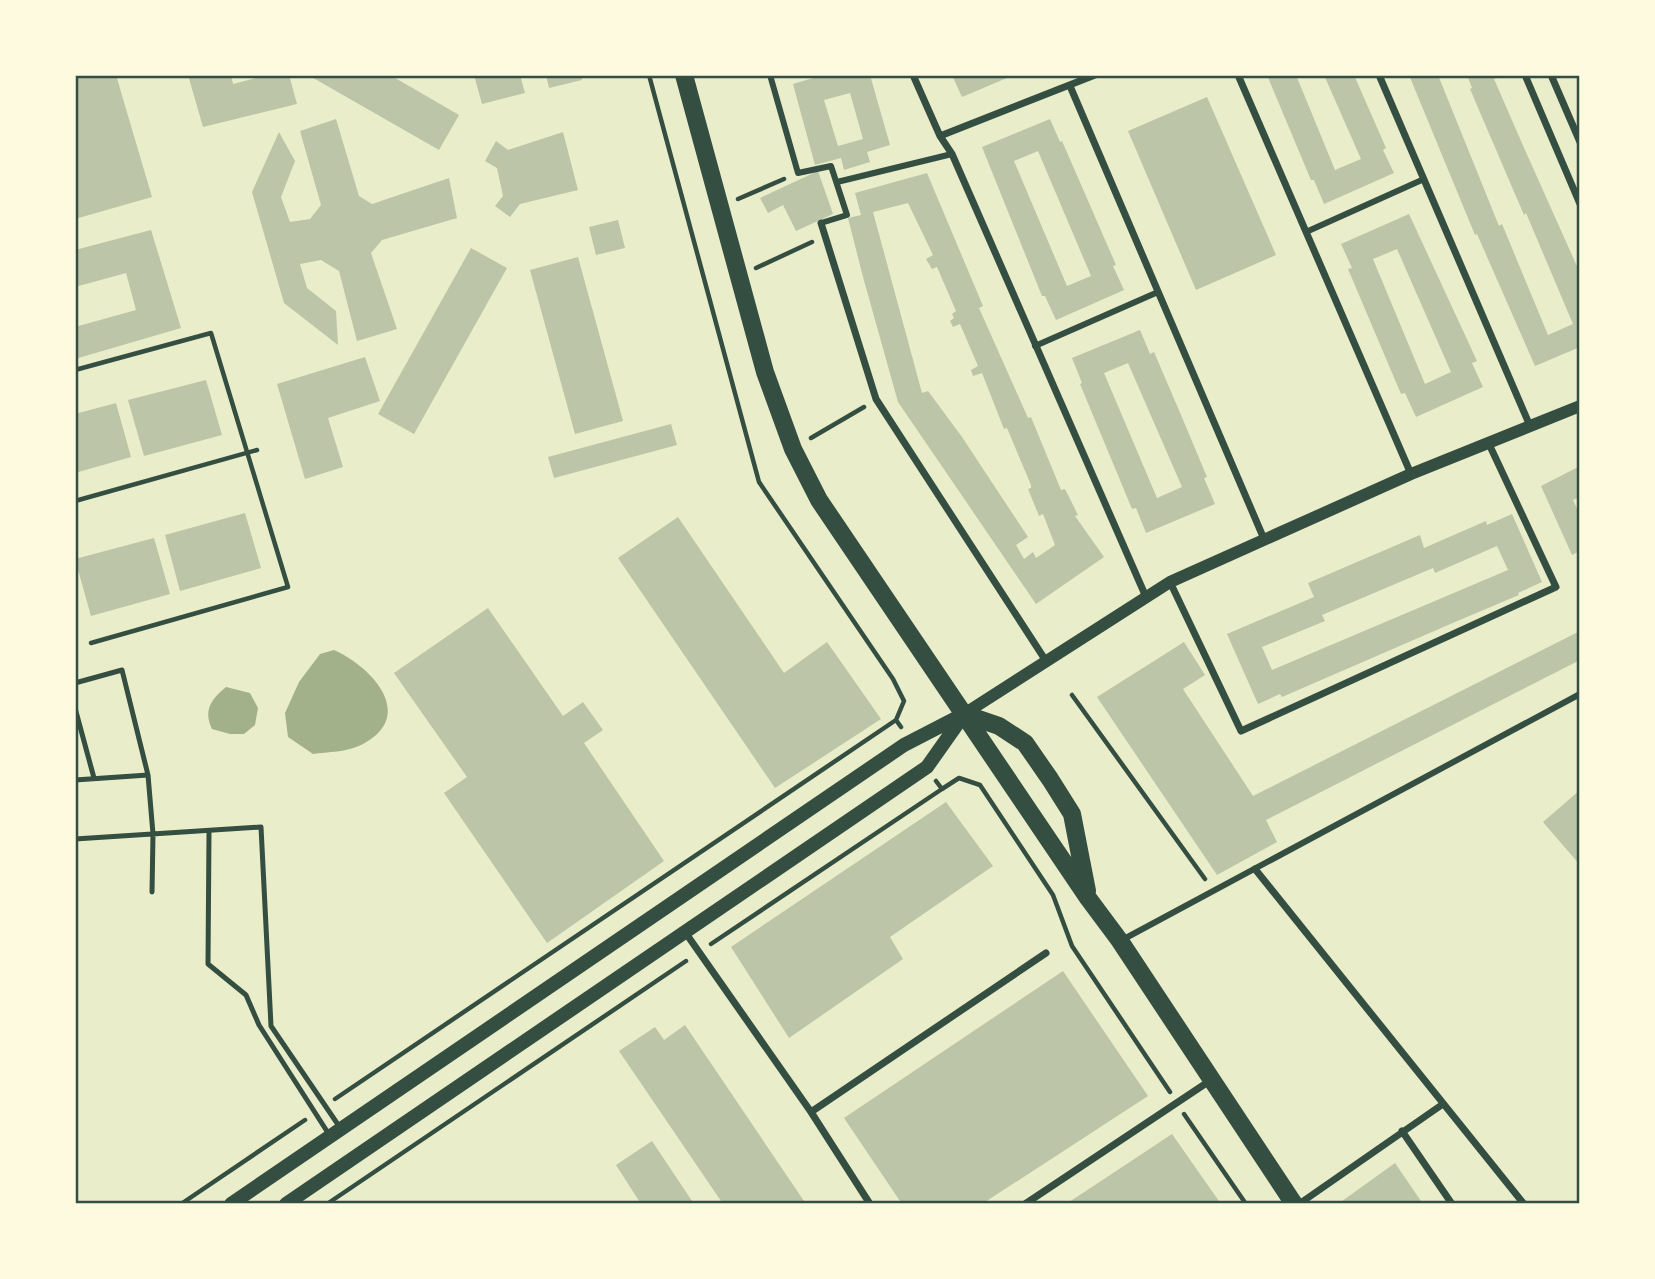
<svg xmlns="http://www.w3.org/2000/svg" width="1655" height="1279" font-family="'PT Serif',serif">
<style>
.water{fill:#a3b18a}
.building{fill:#bcc5a7;fill-rule:evenodd}
.lines{fill:none;stroke-linecap:round;stroke-linejoin:round}
.path{stroke:#344e41;stroke-width:4.5}
.service{stroke:#344e41;stroke-width:5}
.pedestrian{stroke:#344e41;stroke-width:6}
.minor{stroke:#344e41;stroke-width:7}
.tertiary{stroke:#344e41;stroke-width:12}
.secondary{stroke:#344e41;stroke-width:14}
.primary{stroke:#344e41;stroke-width:18}
.neatline{fill:none;stroke:#344e41;stroke-width:2.5}
</style>
<rect width="100%" height="100%" fill="#e9edc9"/>
<path class="water" d="M 334,650 C 372,667 418,716 361,745 C 347,752 328,752 313,754 L 288,737 L 285,713 L 299,682 L 320,654 Z
M 226,687 L 250,693 L 258,708 L 255,725 L 244,734 L 230,734 L 212,729 C 203,711 211,699 226,687 Z"/>
<path class="building" d="M 75,75 L 116,75 L 152,197 L 75,219 Z
M 188,75 L 231,75 L 233,84 L 267,75 L 289,75 L 297,104 L 203,127 Z
M 308,75 L 390,75 L 459,115 L 439,150 Z
M 474,75 L 520,75 L 525,93 L 482,104 Z
M 546,75 L 581,75 L 582,80 L 549,88 Z
M 823,75 L 870,75 L 890,145 L 867,152 L 870,162 L 844,170 L 841,158 L 815,165 L 793,84 ZM 850,93 L 863,139 L 838,146 L 824,100 Z
M 952,75 L 1014,75 L 962,97 Z
M 1267,75 L 1296,75 L 1335,170 L 1361,159 L 1324,75 L 1354,75 L 1386,148 L 1383,150 L 1394,173 L 1324,204 L 1314,180 L 1311,180 Z
M 1409,75 L 1438,75 L 1499,226 L 1502,224 L 1548,335 L 1573,324 L 1526,213 L 1524,215 L 1470,89 L 1472,88 L 1467,75 L 1496,75 L 1497,78 L 1494,79 L 1521,141 L 1580,273 L 1580,347 L 1535,366 L 1477,234 L 1475,235 Z
M 1207,97 L 1276,255 L 1196,290 L 1128,131 Z
M 336,119 L 359,196 L 372,204 L 449,178 L 457,218 L 382,240 L 371,253 L 397,329 L 357,341 L 339,271 L 321,260 L 300,264 L 307,288 L 336,311 L 338,345 L 284,303 L 252,192 L 279,132 L 295,161 L 281,197 L 290,222 L 310,219 L 321,205 L 300,131 Z
M 1050,119 L 1060,142 L 1062,141 L 1116,265 L 1113,266 L 1124,290 L 1056,320 L 1045,296 L 1042,296 L 982,147 ZM 1038,151 L 1091,276 L 1067,286 L 1014,161 Z
M 563,132 L 578,190 L 520,204 L 510,217 L 495,206 L 503,196 L 497,168 L 485,161 L 496,141 L 508,150 Z
M 818,171 L 833,214 L 796,231 L 783,205 L 768,213 L 760,198 Z
M 927,173 L 983,306 L 979,308 L 1028,418 L 1031,417 L 1061,490 L 1065,489 L 1078,515 L 1075,516 L 1104,557 L 1036,604 L 898,402 L 863,277 L 848,218 L 861,215 L 855,193 ZM 908,203 L 933,255 L 926,259 L 932,269 L 937,267 L 956,311 L 952,314 L 954,318 L 950,321 L 953,327 L 960,324 L 978,366 L 971,370 L 973,376 L 982,373 L 1004,429 L 1007,428 L 1031,485 L 1031,488 L 1028,489 L 1039,516 L 1043,514 L 1055,545 L 1036,558 L 1033,552 L 1024,559 L 1016,545 L 1028,537 L 962,437 L 928,391 L 922,393 L 873,212 Z
M 1409,214 L 1477,361 L 1472,363 L 1483,387 L 1416,417 L 1405,393 L 1401,394 L 1348,269 L 1352,268 L 1341,244 ZM 1397,249 L 1451,372 L 1425,384 L 1373,259 Z
M 618,220 L 625,248 L 596,255 L 589,227 Z
M 151,230 L 181,328 L 75,359 L 75,327 L 136,310 L 126,273 L 75,287 L 75,250 Z
M 471,248 L 507,268 L 414,434 L 378,414 Z
M 578,257 L 623,421 L 575,434 L 530,270 Z
M 1140,330 L 1150,354 L 1154,352 L 1181,415 L 1207,477 L 1204,478 L 1215,504 L 1146,533 L 1136,508 L 1132,509 L 1080,384 L 1082,383 L 1072,358 ZM 1128,363 L 1182,487 L 1157,498 L 1104,373 Z
M 365,357 L 380,401 L 328,418 L 343,467 L 305,479 L 277,384 Z
M 206,380 L 222,435 L 144,456 L 128,400 Z
M 116,403 L 131,457 L 75,473 L 75,414 Z
M 671,424 L 677,445 L 554,478 L 548,457 Z
M 1580,466 L 1580,497 L 1573,500 L 1580,515 L 1580,551 L 1572,555 L 1541,486 Z
M 245,513 L 261,568 L 180,591 L 165,535 Z
M 1512,514 L 1542,582 L 1518,593 L 1519,595 L 1455,622 L 1282,697 L 1280,694 L 1258,704 L 1227,634 L 1314,597 L 1308,583 L 1420,535 L 1424,548 L 1486,521 L 1487,525 ZM 1497,546 L 1508,570 L 1272,670 L 1262,647 L 1325,621 L 1322,615 L 1433,568 L 1435,573 Z
M 678,517 L 784,673 L 827,642 L 881,719 L 775,788 L 618,558 Z
M 154,538 L 170,594 L 91,616 L 75,559 Z
M 488,608 L 563,716 L 583,702 L 603,730 L 584,743 L 664,861 L 547,943 L 444,793 L 467,777 L 394,673 Z
M 1580,631 L 1580,660 L 1266,820 L 1277,842 L 1217,875 L 1097,697 L 1184,642 L 1205,675 L 1183,689 L 1253,796 Z
M 1580,790 L 1580,865 L 1543,822 Z
M 946,802 L 993,866 L 890,937 L 903,959 L 789,1038 L 731,947 Z
M 1063,971 L 1148,1096 L 982,1204 L 902,1204 L 844,1118 Z
M 685,1025 L 806,1204 L 723,1204 L 619,1051 L 655,1027 L 664,1040 Z
M 1172,1134 L 1221,1204 L 1066,1204 L 1098,1183 Z
M 652,1141 L 694,1204 L 641,1204 L 616,1165 Z
M 1395,1163 L 1423,1204 L 1338,1204 Z"/>
<g class="lines">
<path class="path" d="M 649,75 L 759,482 L 893,679 L 904,701 L 896,720 L 901,727
M 738,199 L 784,179
M 756,268 L 812,242
M 75,370 L 211,333 L 288,587 L 91,643
M 811,438 L 864,407
M 75,501 L 257,450
M 1072,695 L 1205,879
M 936,781 L 942,789 L 959,778 L 980,785 L 1053,895 L 1072,946 L 1170,1092
M 711,944 L 942,789
M 335,1099 L 896,720
M 1184,1114 L 1246,1204
M 181,1204 L 305,1120
M 327,1204 L 686,961"/>
<path class="service" d="M 75,683 L 122,670 L 148,775 L 153,834 L 152,892
M 75,708 L 94,778
M 75,780 L 148,775
M 209,832 L 208,964 L 246,995 L 259,1025 L 330,1136
M 75,839 L 261,827 L 271,1026 L 341,1129"/>
<path class="pedestrian" d="M 770,75 L 798,173 L 831,166 L 847,215 L 821,223
M 837,182 L 952,154
M 1306,232 L 1424,179
M 1035,346 L 1158,292
M 1122,940 L 1580,694"/>
<path class="minor" d="M 913,75 L 940,136 L 952,154 L 1146,597
M 1238,75 L 1411,474
M 1379,75 L 1530,426
M 1525,75 L 1580,204
M 1551,75 L 1580,142
M 1070,86 L 1264,539
M 940,136 L 1095,75
M 821,223 L 876,399 L 1046,661
M 1170,582 L 1241,731 L 1556,587 L 1489,444
M 1255,869 L 1524,1204
M 685,932 L 811,1112 L 870,1204
M 811,1112 L 1046,953
M 1402,1131 L 1452,1204
M 1025,1204 L 1211,1080
M 1299,1204 L 1443,1104"/>
<path class="tertiary" d="M 964,714 L 1170,582 L 1411,474 L 1580,406"/>
<path class="secondary" d="M 231,1204 L 904,745 L 964,714
M 286,1204 L 927,767 L 963,716"/>
<path class="primary" d="M 684,75 L 765,372 L 793,449 L 819,500 L 1088,898 L 1120,941 L 1294,1204
M 964,714 L 999,726 L 1025,743 L 1050,779 L 1072,814 L 1087,891"/>
</g>
<rect width="1655" height="1279" fill="none" stroke="#fefae0" stroke-width="154"/>
<rect x="77" y="77" width="1501" height="1125" class="neatline"/>
</svg>
